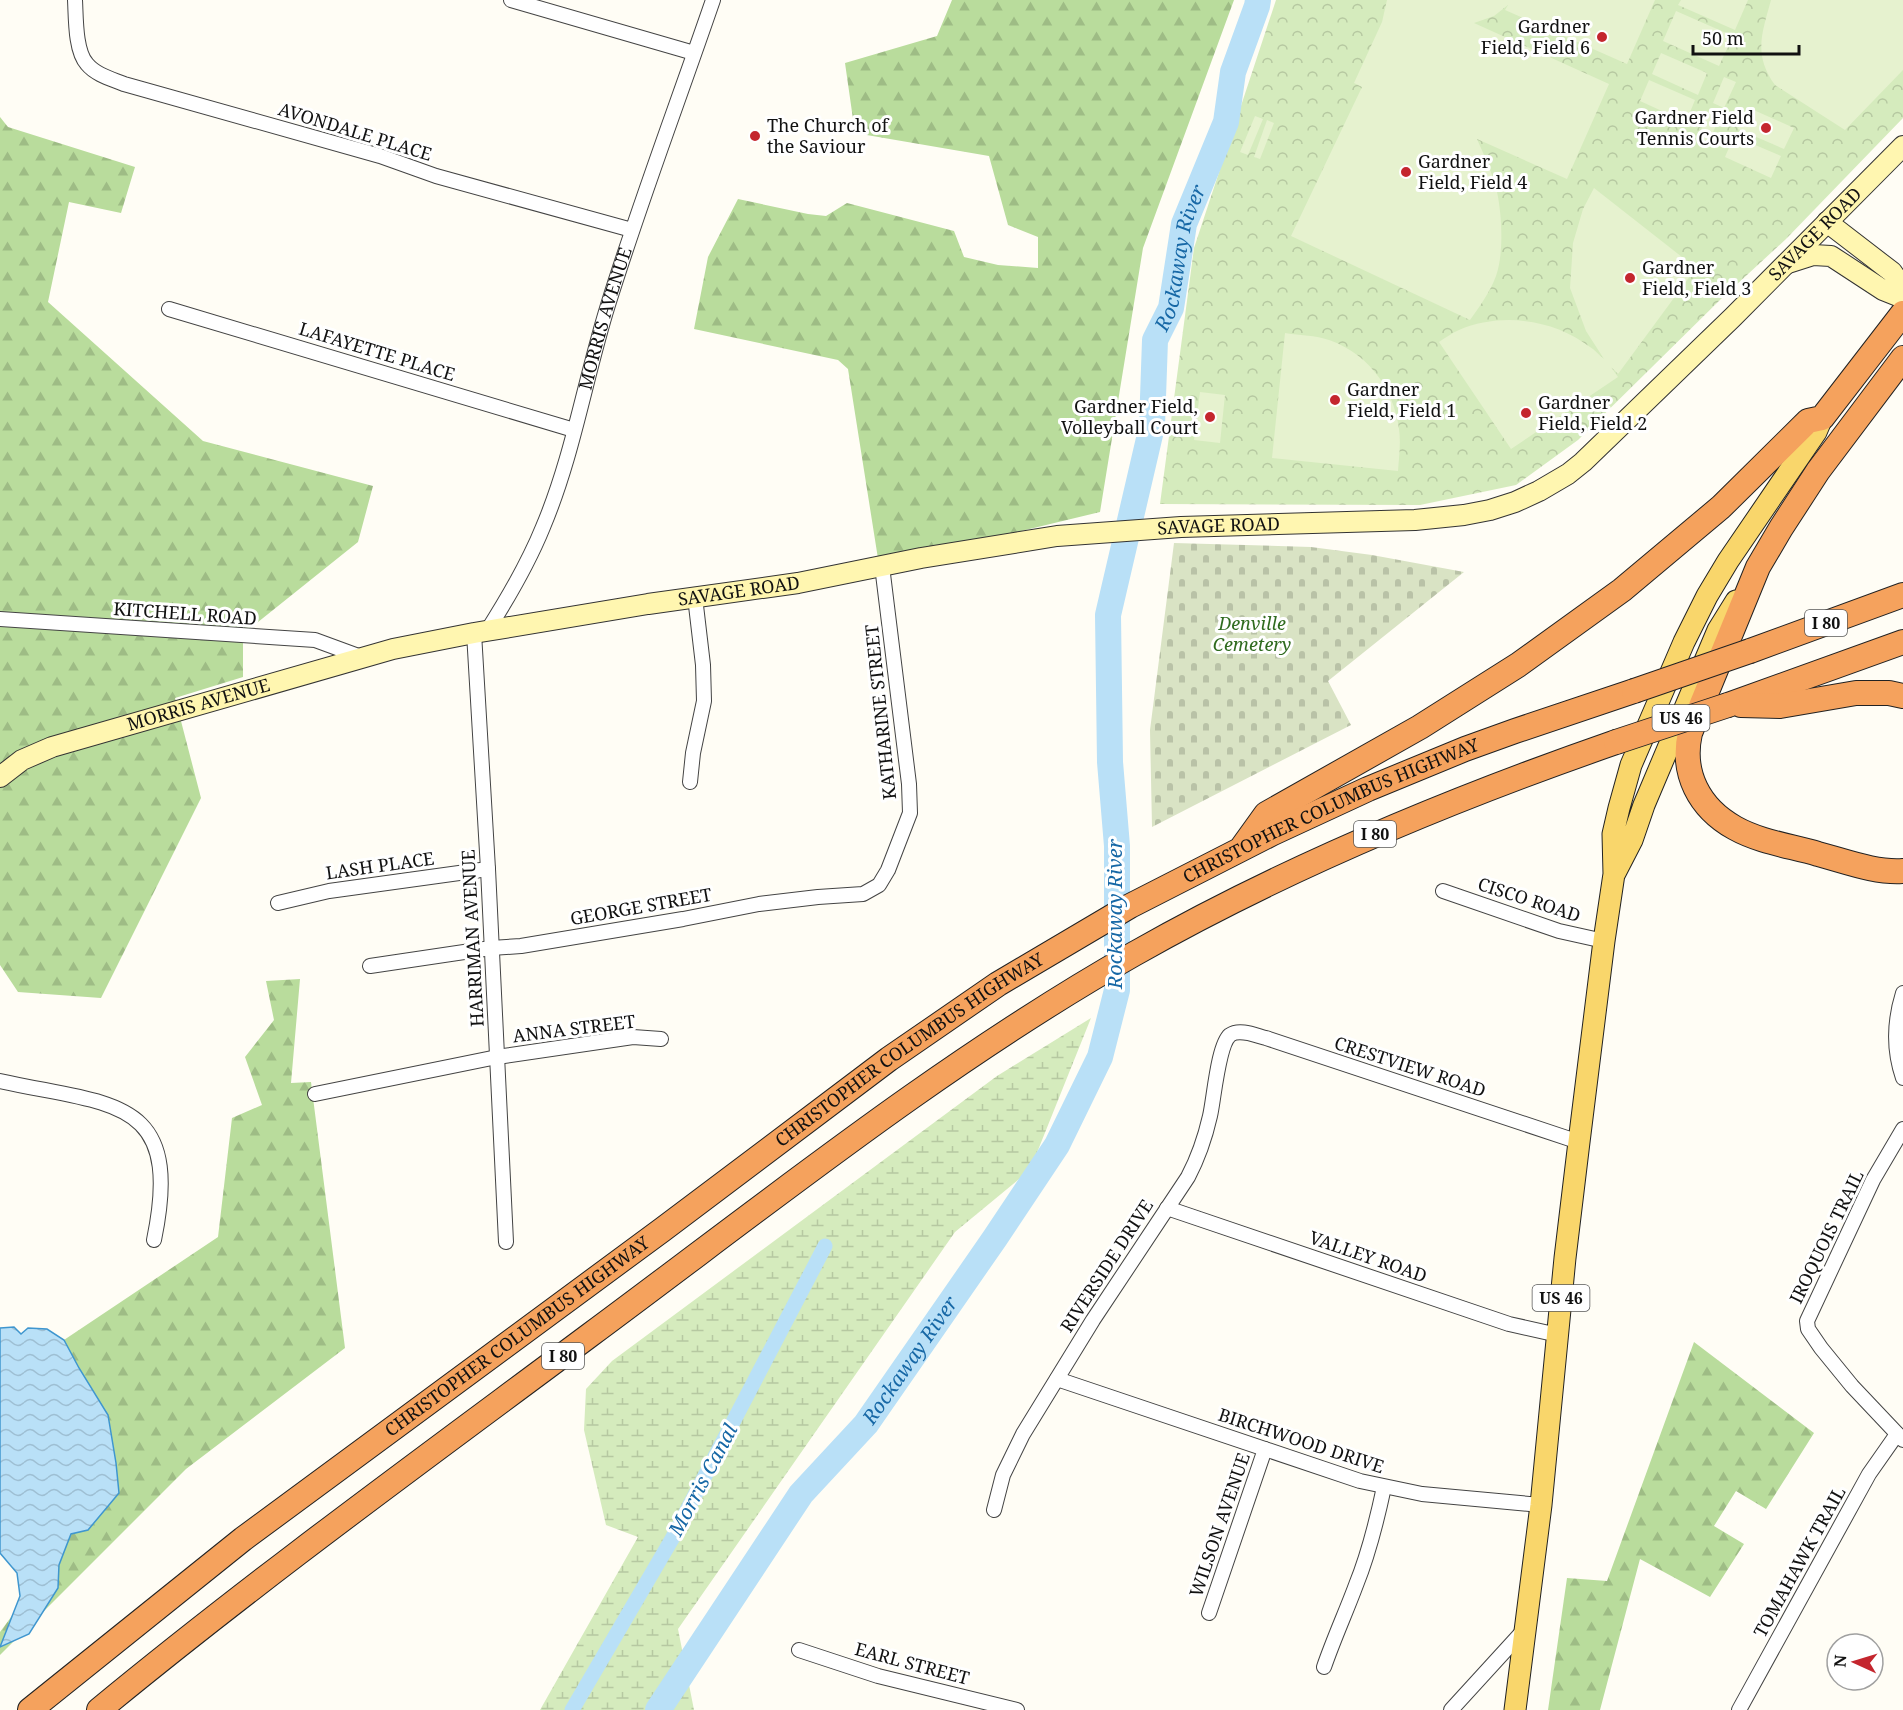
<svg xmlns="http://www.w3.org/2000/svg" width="1903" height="1710" font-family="'Noto Serif',serif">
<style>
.forest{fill:url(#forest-firs)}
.wetland{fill:url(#wetland-marsh)}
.cemetery{fill:url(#cemetery-stones)}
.park{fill:url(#park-crowns)}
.pitch{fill:#e6f2cf}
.water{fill:url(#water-waves);stroke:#3f96cf;stroke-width:1.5}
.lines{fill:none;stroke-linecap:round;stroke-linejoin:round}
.canal{stroke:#b9e0f7;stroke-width:15}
.river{stroke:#b9e0f7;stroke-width:26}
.street-casing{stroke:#444;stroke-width:16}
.secondary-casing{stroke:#333;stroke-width:22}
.primary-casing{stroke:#222;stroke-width:23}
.highway-casing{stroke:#222;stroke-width:26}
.street{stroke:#fff;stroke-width:14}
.secondary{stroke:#fff6b0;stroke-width:20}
.primary{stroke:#f9d66b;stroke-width:21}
.highway{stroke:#f5a25d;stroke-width:24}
.highway-bridge-casing{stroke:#222;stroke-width:26;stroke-linecap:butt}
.highway-bridge{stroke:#f5a25d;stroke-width:24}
.poi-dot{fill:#c4262e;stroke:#fff;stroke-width:2}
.labels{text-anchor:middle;stroke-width:6;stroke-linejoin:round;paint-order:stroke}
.shield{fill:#fff;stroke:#585858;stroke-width:1.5}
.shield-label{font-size:16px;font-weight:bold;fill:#111}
.poi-label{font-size:18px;fill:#111;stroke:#fff;text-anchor:start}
.street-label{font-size:18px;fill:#111;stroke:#fff}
.park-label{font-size:18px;font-style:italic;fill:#2f6b1f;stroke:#fff}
.water-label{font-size:20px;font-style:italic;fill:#1768a6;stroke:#fff}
</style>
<defs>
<pattern id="forest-firs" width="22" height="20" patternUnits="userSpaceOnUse" patternTransform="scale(1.5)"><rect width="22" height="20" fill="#b9dc9c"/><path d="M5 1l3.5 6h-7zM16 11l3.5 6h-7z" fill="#9ebc85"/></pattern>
<pattern id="wetland-marsh" width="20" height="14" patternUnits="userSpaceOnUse" patternTransform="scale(1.5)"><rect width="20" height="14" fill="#d5ebbd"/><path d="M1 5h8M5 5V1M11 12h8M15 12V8" fill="none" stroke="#b6c8a1"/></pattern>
<pattern id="cemetery-stones" width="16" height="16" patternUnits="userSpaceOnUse" patternTransform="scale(1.5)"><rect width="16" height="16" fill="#d9e3c4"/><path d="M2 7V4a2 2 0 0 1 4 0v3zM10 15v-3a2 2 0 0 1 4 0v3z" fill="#b9c2a7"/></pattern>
<pattern id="park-crowns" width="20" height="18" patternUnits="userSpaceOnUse" patternTransform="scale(1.5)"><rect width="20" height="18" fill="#d5ebbd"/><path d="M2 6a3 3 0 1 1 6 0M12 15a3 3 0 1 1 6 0" fill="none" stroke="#b6c8a1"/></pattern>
<pattern id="water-waves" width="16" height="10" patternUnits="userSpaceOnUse" patternTransform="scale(1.5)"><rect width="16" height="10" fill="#b9e0f7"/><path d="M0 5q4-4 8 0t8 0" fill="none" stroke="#9ebfd3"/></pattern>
</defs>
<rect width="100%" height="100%" fill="#fffdf5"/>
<path class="forest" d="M 952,0 L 1234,0 L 1143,248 L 1100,512 L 879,565 L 848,369 L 838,360 L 694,329 L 708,257 L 738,199 L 808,214 L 826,216 L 847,203 L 954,231 L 964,257 L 998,265 L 1038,268 L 1038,237 L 1008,225 L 989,156 L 855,133 L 845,63 L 937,36 Z
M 0,117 L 8,127 L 135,167 L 121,213 L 69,202 L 48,302 L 203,441 L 373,486 L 358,542 L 243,634 L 243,677 L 175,698 L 201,798 L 101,998 L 18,992 L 0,965 Z
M 300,979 L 291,1083 L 311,1082 L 345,1348 L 186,1469 L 0,1655 L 0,1632 L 31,1590 L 43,1354 L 218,1237 L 232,1118 L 262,1105 L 245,1057 L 274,1020 L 266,981 Z
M 1694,1342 L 1814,1433 L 1766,1509 L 1736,1491 L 1714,1526 L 1744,1544 L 1710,1597 L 1640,1559 L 1600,1710 L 1548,1710 L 1567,1578 L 1607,1581 Z"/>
<path class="wetland" d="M 1091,1018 L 1030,1170 L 955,1232 L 678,1629 L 694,1710 L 540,1710 L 638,1537 L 606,1525 L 584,1430 L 586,1389 L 612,1361 L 997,1076 Z"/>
<path class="cemetery" d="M 1174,543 L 1311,547 L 1372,555 L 1464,572 L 1328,681 L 1351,725 L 1152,827 L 1150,730 Z"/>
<path class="park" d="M 1276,0 L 1903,0 L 1903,118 L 1786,239 L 1722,298 L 1578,440 L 1516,485 L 1420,505 L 1160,504 L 1194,248 Z"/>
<path class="pitch" d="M 1387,0 L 1655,0 L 1627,64 L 1505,10 L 1508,5 L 1494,16 L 1474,23 L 1609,84 L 1567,179 L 1477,139 C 1484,155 1493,174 1497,192 C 1502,214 1504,254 1496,276 C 1490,292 1480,306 1470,320 L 1291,236 L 1362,87 L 1354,83 L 1382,22 Z
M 1681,0 L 1748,0 L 1735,30 L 1678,5 Z
M 1771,0 L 1903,0 L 1903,70 L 1845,130 L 1775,85 C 1753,55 1762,33 1771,0 Z
M 1676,11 L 1733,36 L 1719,66 L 1663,41 Z
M 1661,53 L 1707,73 L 1698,95 L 1652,74 Z
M 1724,77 L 1736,82 L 1724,108 L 1713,103 Z
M 1649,80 L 1695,100 L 1686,122 L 1640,101 Z
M 1747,107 L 1794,128 L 1784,149 L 1738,129 Z
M 1709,111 L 1720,116 L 1709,142 L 1698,137 Z
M 1255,116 L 1263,119 L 1248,155 L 1240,152 Z
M 1267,120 L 1274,123 L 1260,159 L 1254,157 Z
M 1734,136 L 1781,156 L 1771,178 L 1725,157 Z
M 1594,188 L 1696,268 L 1618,374 L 1611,367 L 1618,377 L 1511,449 L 1439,342 C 1445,338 1452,333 1459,330 C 1501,312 1554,319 1590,347 C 1595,350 1599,355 1604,359 L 1586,331 L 1570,288 L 1573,243 L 1583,209 Z
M 1285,333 C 1297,335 1310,335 1322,338 C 1365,349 1394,387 1399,429 C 1401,443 1399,457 1398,471 L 1272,458 Z
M 1200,392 L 1225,395 L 1220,443 L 1194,440 Z"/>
<path class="water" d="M 14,1327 L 21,1334 L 28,1328 L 47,1329 L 64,1340 L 79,1368 L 108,1415 L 116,1463 L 119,1493 L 88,1530 L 71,1534 L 59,1565 L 58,1588 L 29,1634 L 0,1647 L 20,1596 L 17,1573 L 0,1553 L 0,1328 Z"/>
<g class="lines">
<path class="canal" d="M 572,1710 L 672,1539 L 825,1246"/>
<path class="river" id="s1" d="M 658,1710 L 801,1494 L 866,1424 L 995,1238 L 1057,1145 L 1100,1057 L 1117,990 L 1117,846 L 1110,762 L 1108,615 L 1152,426 L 1155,340 L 1171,308 L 1184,224 L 1226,122 L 1233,72 L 1257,6 L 1258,0"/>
<defs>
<g id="street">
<path d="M 75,0 C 76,17 75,51 87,64 C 96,75 112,79 124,84 L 380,156 L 436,176 L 632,230"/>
<path d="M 511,0 L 694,53"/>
<path d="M 169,309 L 574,430"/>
<path d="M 0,619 L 315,640 L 364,658"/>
<path id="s2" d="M 487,631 C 508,598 528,564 543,527 C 573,456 585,379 608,305 C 640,202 678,102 713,0"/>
<path d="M 474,633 L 488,869 L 506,1242"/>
<path d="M 690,782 L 693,753 L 704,701 L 703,665 L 695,597"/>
<path d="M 1443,891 L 1559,931 L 1604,941"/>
<path d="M 278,903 L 329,891 L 488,869"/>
<path d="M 370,966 L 491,948 L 521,946 L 683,919 L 759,904 L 818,897 L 863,894 L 879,885 L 888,870 L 910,813 L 909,784 L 882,566"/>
<path d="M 1903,993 C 1894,1022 1893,1049 1903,1078"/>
<path d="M 0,1081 C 111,1106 184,1095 154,1240"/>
<path d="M 315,1094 L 497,1057 L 633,1037 L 661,1039"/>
<path d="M 1903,1129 L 1873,1180 L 1807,1321 L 1808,1329 L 1821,1348 L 1852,1386 L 1903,1440"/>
<path d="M 1167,1208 L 1509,1324 L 1558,1335"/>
<path d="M 1057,1379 L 1360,1481 L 1422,1494 L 1541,1505"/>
<path d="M 994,1510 L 1003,1475 L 1023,1434 L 1093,1320 L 1188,1177 C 1198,1158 1205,1138 1210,1116 C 1214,1099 1218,1045 1230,1035 C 1240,1028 1257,1036 1266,1038 L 1579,1142"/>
<path d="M 1209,1613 L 1265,1449"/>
<path d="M 799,1650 L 878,1676 L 1017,1710"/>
<path d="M 1324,1667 C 1334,1638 1346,1612 1356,1585 C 1369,1553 1377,1520 1384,1487"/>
<path d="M 1451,1710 L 1525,1629"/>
<path d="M 1739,1710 L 1869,1474 L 1897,1434"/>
</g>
<g id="secondary">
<path d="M 1827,222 L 1892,272 L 1903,288"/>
<path d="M 1788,263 L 1813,255 L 1831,256 L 1883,290 L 1903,298"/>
<path id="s3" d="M 0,777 L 22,760 L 52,747 L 393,649 L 474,633 L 648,604 L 798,583 L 921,558 L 1057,536 L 1181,527 L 1415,520 L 1464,515 L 1490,510 L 1515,502 L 1539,491 L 1568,474 L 1583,462 L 1733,317 L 1903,146"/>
</g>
<path id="primary" d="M 1615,873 L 1632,840 L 1644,805 L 1718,630 L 1736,601
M 1515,1710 L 1541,1505 L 1565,1258 L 1579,1142 L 1604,941 L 1614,874 L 1613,834 L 1619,808 L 1631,765 L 1684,642 L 1707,596 L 1728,561 L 1816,432 L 1822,418"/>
<g id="highway">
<path d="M 1903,358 L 1818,471 L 1781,528 L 1758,567 L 1690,733 C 1681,773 1699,808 1735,828 C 1760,842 1791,846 1818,854 C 1845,861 1875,873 1903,871"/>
<path d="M 1750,651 L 1903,595"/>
<path d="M 1728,705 L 1903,642"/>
<path d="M 1741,705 L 1780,706 L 1856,693 L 1889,693 L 1903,696"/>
<path d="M 1243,846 L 1266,814 L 1420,727 L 1518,665 L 1622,590 L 1721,507 L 1808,421 L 1822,418 L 1903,313"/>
<path id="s4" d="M 30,1710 L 243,1539 L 662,1230 L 889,1059 L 998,984 L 1130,906 L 1273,833 L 1368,789 L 1465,749 L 1515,731 L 1634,691"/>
<path d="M 99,1710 C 258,1579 425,1458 590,1335 C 767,1204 942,1063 1134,954 C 1287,867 1449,800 1616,742"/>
</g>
</defs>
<use href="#street" class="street-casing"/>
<use href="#secondary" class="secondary-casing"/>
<use href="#primary" class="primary-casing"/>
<use href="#highway" class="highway-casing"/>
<use href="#street" class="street"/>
<use href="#secondary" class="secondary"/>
<use href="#primary" class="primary"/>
<use href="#highway" class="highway"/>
<defs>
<path id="highway-bridge" d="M 1634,691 L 1750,651
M 1616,742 L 1728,705"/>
</defs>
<use href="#highway-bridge" class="highway-bridge-casing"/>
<use href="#highway-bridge" class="highway-bridge"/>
</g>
<g class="poi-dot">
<circle cx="1602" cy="37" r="6"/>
<circle cx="1766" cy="128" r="6"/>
<circle cx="755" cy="136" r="6"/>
<circle cx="1406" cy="172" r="6"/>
<circle cx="1630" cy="278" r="6"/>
<circle cx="1335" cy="400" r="6"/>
<circle cx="1526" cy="413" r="6"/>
<circle cx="1210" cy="417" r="6"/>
</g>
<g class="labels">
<g class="shield">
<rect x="1805" y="610" width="42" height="26" rx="4.5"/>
<rect x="1652.5" y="705" width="57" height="26" rx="4.5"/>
<rect x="1354" y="821" width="42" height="26" rx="4.5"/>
<rect x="1532.5" y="1285" width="57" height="26" rx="4.5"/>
<rect x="542" y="1343" width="42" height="26" rx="4.5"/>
</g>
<g class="shield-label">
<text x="1826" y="629">I 80</text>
<text x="1681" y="724">US 46</text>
<text x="1375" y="840">I 80</text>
<text x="1561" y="1304">US 46</text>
<text x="563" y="1362">I 80</text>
</g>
<g class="poi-label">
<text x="1590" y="33" text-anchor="end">Gardner<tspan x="1590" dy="21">Field, Field 6</tspan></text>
<text x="1754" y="124" text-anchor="end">Gardner Field<tspan x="1754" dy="21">Tennis Courts</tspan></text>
<text x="767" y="132">The Church of<tspan x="767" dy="21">the Saviour</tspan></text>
<text x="1418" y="168">Gardner<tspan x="1418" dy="21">Field, Field 4</tspan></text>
<text x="1642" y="274">Gardner<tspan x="1642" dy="21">Field, Field 3</tspan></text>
<text x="1347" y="396">Gardner<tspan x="1347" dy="21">Field, Field 1</tspan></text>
<text x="1538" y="409">Gardner<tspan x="1538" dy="21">Field, Field 2</tspan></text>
<text x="1198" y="413" text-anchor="end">Gardner Field,<tspan x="1198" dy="21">Volleyball Court</tspan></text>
</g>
<g class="street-label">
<text transform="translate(355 132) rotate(17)" y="6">AVONDALE PLACE</text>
<text dy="6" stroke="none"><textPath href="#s3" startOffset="1954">SAVAGE ROAD</textPath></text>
<text dy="6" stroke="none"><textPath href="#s2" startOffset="336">MORRIS AVENUE</textPath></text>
<text transform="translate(377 352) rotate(17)" y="6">LAFAYETTE PLACE</text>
<text dy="6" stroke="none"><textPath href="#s3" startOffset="1251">SAVAGE ROAD</textPath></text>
<text dy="6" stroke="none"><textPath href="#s3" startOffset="766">SAVAGE ROAD</textPath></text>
<text transform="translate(185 614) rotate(4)" y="6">KITCHELL ROAD</text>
<text dy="6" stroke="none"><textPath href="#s3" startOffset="213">MORRIS AVENUE</textPath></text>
<text transform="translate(881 712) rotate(-96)" y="6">KATHARINE STREET</text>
<text dy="6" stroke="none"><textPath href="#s4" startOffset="1586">CHRISTOPHER COLUMBUS HIGHWAY</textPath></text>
<text transform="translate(380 866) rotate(-8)" y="6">LASH PLACE</text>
<text transform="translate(1529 900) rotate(18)" y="6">CISCO ROAD</text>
<text transform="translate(641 907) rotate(-10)" y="6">GEORGE STREET</text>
<text transform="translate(473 938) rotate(-93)" y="6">HARRIMAN AVENUE</text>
<text transform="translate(574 1029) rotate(-7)" y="6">ANNA STREET</text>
<text dy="6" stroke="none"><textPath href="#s4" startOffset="1100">CHRISTOPHER COLUMBUS HIGHWAY</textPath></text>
<text transform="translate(1410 1067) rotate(18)" y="6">CRESTVIEW ROAD</text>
<text transform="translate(1827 1237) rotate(-64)" y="6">IROQUOIS TRAIL</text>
<text transform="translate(1368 1257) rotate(19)" y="6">VALLEY ROAD</text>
<text transform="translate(1107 1266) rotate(-57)" y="6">RIVERSIDE DRIVE</text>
<text dy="6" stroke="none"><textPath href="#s4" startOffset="614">CHRISTOPHER COLUMBUS HIGHWAY</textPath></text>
<text transform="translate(1301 1441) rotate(18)" y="6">BIRCHWOOD DRIVE</text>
<text transform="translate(1220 1525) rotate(-71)" y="6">WILSON AVENUE</text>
<text transform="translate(1800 1562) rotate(-61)" y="6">TOMAHAWK TRAIL</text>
<text transform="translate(912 1664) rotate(15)" y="6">EARL STREET</text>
</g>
<g class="park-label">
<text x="1252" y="630">Denville<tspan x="1252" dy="21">Cemetery</tspan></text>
</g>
<g class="water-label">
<text dy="7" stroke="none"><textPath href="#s1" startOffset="1602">Rockaway River</textPath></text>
<text transform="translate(1115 914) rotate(-90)" y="7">Rockaway River</text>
<text dy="7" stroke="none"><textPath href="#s1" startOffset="432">Rockaway River</textPath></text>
<text transform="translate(703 1480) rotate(-62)" y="7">Morris Canal</text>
</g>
</g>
<g transform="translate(1855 1662) rotate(274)"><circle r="28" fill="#ffffff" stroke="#a0a0a0" stroke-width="1.5"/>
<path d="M0-4.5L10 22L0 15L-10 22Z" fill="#c4262e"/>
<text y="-9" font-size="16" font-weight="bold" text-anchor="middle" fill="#111111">N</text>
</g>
<path d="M1693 45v9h106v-9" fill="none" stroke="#111111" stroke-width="3"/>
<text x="1702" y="45" font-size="18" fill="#111111" stroke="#ffffff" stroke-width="4.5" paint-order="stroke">50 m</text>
</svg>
